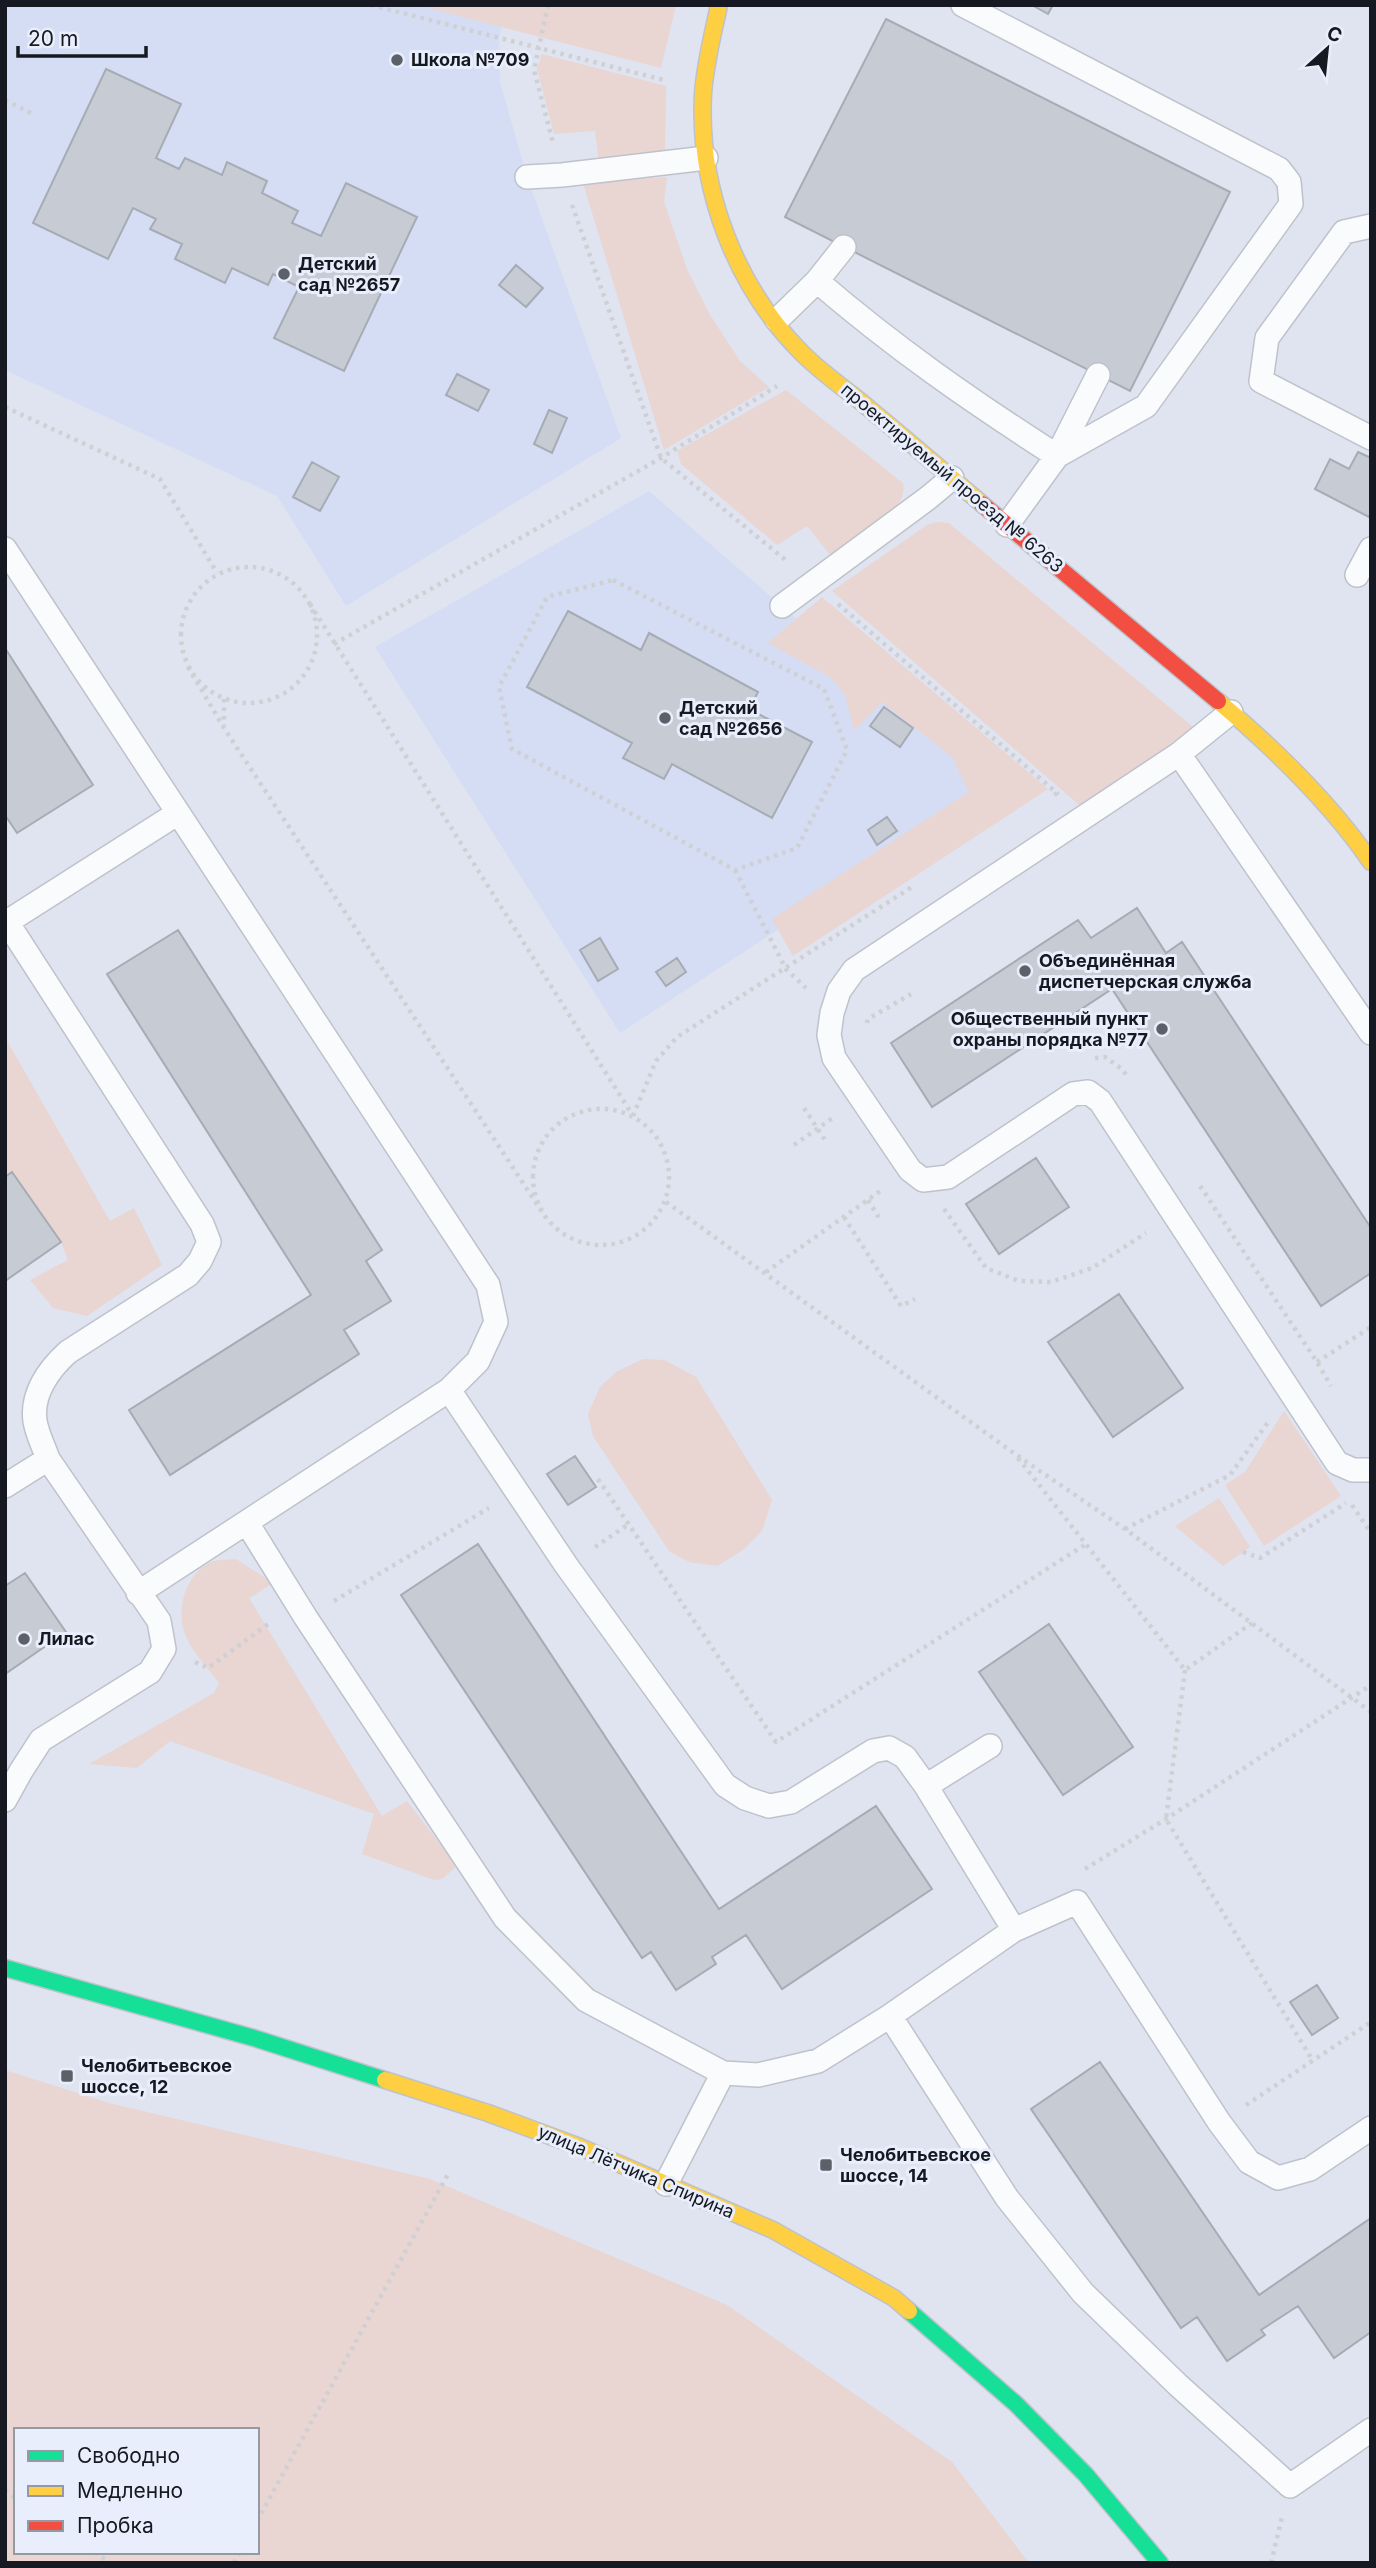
<svg xmlns="http://www.w3.org/2000/svg" width="1376" height="2568" font-family="Inter,sans-serif">
<style>
.built{fill:#d4ddf3}
.green{fill:#e9d5d1;fill-rule:evenodd}
.building{fill:#c7cbd4;stroke:#a6abb4;stroke-width:2}
.lines{fill:none;stroke-linecap:round;stroke-linejoin:round}
.lane-casing{stroke:#bec2cb;stroke-width:26}
.fast-casing{stroke:#bec2cb;stroke-width:19}
.slow-casing{stroke:#bec2cb;stroke-width:19}
.jam-casing{stroke:#bec2cb;stroke-width:19}
.path{stroke:#cfd0d4;stroke-width:4.5;stroke-dasharray:3.5 5;stroke-linecap:butt}
.lane{stroke:#fafbfd;stroke-width:23}
.fast{stroke:#16e098;stroke-width:16}
.slow{stroke:#ffcf43;stroke-width:16}
.jam{stroke:#f24e42;stroke-width:16}
.poi-dot{fill:#5c6069;stroke:#e8eefc;stroke-width:2.5}
.labels{text-anchor:middle;stroke-width:6;stroke-linejoin:round;paint-order:stroke}
.poi-label{font-size:18px;font-weight:bold;fill:#161921;stroke:#e8eefc;text-anchor:start}
.street-label{font-size:18px;fill:#161921;stroke:#e8eefc}
</style>
<rect width="100%" height="100%" fill="#dfe4f0"/>
<path class="built" d="M 5,5 L 507,5 L 499,37 L 500,82 L 527,177 L 621,438 L 346,606 L 277,496 L 5,370 Z
M 649,491 L 993,789 L 620,1033 L 375,647 Z"/>
<path class="green" d="M 416,5 L 676,5 L 661,68 Z
M 542,54 L 666,86 L 665,151 L 599,162 L 595,131 L 554,134 L 537,69 Z
M 667,177 L 664,202 L 687,269 L 710,315 L 740,361 L 769,387 L 664,450 L 583,183 Z
M 786,390 L 903,483 C 909,514 854,540 831,556 L 807,526 L 777,545 L 681,464 L 677,451 Z
M 936,522 L 949,523 L 1193,727 L 1085,810 L 832,591 L 927,525 Z
M 822,597 L 1048,789 L 793,956 L 772,919 L 969,792 L 952,757 L 882,702 L 854,731 L 845,694 L 830,677 L 768,643 Z
M 5,1037 L 110,1221 L 134,1208 L 162,1265 L 87,1316 L 53,1308 L 30,1280 L 68,1260 L 61,1242 L 12,1173 L 5,1177 Z
M 643,1359 L 664,1360 L 696,1377 L 772,1500 L 762,1531 L 743,1550 L 717,1566 L 689,1562 L 669,1551 L 593,1436 L 588,1414 L 600,1387 L 616,1372 Z
M 1284,1411 L 1341,1496 L 1264,1546 L 1225,1485 L 1245,1472 Z
M 1219,1498 L 1250,1547 L 1223,1566 L 1175,1526 Z
M 236,1559 L 273,1583 L 249,1598 L 382,1816 L 407,1801 L 457,1866 L 442,1879 L 434,1880 L 362,1854 L 374,1814 L 170,1741 L 137,1768 L 89,1764 L 214,1693 L 219,1683 C 209,1669 195,1655 187,1639 C 174,1613 185,1571 214,1561 C 220,1559 229,1560 236,1559 Z
M 5,2070 L 109,2103 L 430,2179 L 727,2305 L 952,2462 L 1029,2563 L 5,2563 ZM 16,2430 L 257,2430 L 257,2552 L 16,2552 Z"/>
<path class="building" d="M 1032,5 L 1053,5 L 1048,14 Z
M 886,19 L 1230,192 L 1130,391 L 785,217 Z
M 106,69 L 181,104 L 156,158 L 179,169 L 185,158 L 222,175 L 227,162 L 267,181 L 262,193 L 298,211 L 292,223 L 321,236 L 346,183 L 417,217 L 344,371 L 274,338 L 299,287 L 273,274 L 268,285 L 232,268 L 225,283 L 175,259 L 182,244 L 150,229 L 156,219 L 133,208 L 108,259 L 33,223 Z
M 516,265 L 543,288 L 526,307 L 499,285 Z
M 457,374 L 489,390 L 478,411 L 446,395 Z
M 549,410 L 567,418 L 552,453 L 534,444 Z
M 1358,452 L 1371,458 L 1371,512 L 1369,517 L 1315,489 L 1330,459 L 1349,469 Z
M 312,462 L 339,477 L 320,511 L 293,497 Z
M 568,611 L 641,650 L 649,633 L 758,692 L 749,709 L 812,742 L 772,818 L 672,764 L 664,779 L 623,758 L 632,743 L 527,687 Z
M 5,648 L 93,785 L 17,833 L 5,815 Z
M 884,707 L 913,728 L 900,747 L 870,726 Z
M 887,817 L 897,831 L 877,845 L 868,830 Z
M 1137,908 L 1166,953 L 1182,942 L 1371,1228 L 1371,1273 L 1321,1306 L 1112,989 L 932,1107 L 891,1043 L 1078,920 L 1091,938 Z
M 178,930 L 382,1250 L 366,1261 L 391,1301 L 344,1330 L 359,1354 L 170,1475 L 129,1410 L 311,1295 L 107,974 Z
M 600,938 L 618,969 L 598,981 L 580,950 Z
M 677,958 L 686,972 L 666,986 L 656,972 Z
M 1036,1158 L 1069,1207 L 999,1254 L 966,1204 Z
M 12,1172 L 61,1242 L 5,1281 L 5,1177 Z
M 1119,1294 L 1183,1388 L 1113,1437 L 1048,1342 Z
M 575,1456 L 596,1487 L 568,1505 L 547,1474 Z
M 478,1544 L 719,1909 L 876,1806 L 932,1889 L 782,1989 L 746,1935 L 712,1957 L 716,1964 L 676,1990 L 651,1952 L 642,1958 L 401,1595 Z
M 25,1573 L 66,1632 L 5,1674 L 5,1586 Z
M 1049,1624 L 1133,1747 L 1063,1795 L 979,1672 Z
M 1317,1985 L 1338,2018 L 1312,2035 L 1290,2002 Z
M 1100,2062 L 1259,2295 L 1371,2218 L 1371,2332 L 1334,2358 L 1298,2306 L 1261,2330 L 1265,2335 L 1227,2361 L 1197,2317 L 1181,2328 L 1031,2109 Z"/>
<g class="lines">
<defs>
<path id="lane" d="M 527,177 L 562,175 L 706,158
M 1371,226 L 1344,232 L 1267,338 L 1261,381 L 1371,438
M 817,281 C 895,348 971,401 1057,456 L 1146,406 L 1291,204 L 1289,182 L 1279,169 L 963,5
M 777,320 L 817,281 L 844,247
M 1007,525 L 1057,456 L 1098,375
M 5,549 L 488,1285 L 496,1322 L 478,1361 L 449,1390 L 138,1593
M 1357,575 L 1371,549
M 782,606 L 928,498 L 952,478
M 1179,754 L 1231,712
M 5,919 L 202,1224 L 209,1242 L 200,1261 L 188,1275 L 68,1352 C 49,1369 31,1394 35,1421 C 37,1434 44,1447 48,1459
M 7,922 L 178,813
M 1371,1033 L 1179,754 L 854,970 L 839,991 L 832,1013 L 829,1035 L 834,1058 L 910,1170 L 923,1180 L 948,1177 L 1073,1094 L 1088,1092 L 1100,1101 L 1337,1463 L 1353,1470 L 1371,1470
M 449,1390 L 566,1565 L 725,1785 L 745,1798 L 769,1806 L 791,1802 L 873,1751 L 889,1748 L 905,1757 L 926,1786
M 5,1486 L 48,1459 L 159,1621 L 164,1649 L 150,1672 L 41,1740 L 21,1771 L 5,1800
M 247,1523 L 306,1618 L 505,1918 L 586,2000 L 723,2073 L 758,2075 L 818,2061 L 890,2016 L 1014,1930 L 926,1786 L 990,1746
M 1014,1930 L 1077,1902 L 1219,2122 L 1249,2162 L 1278,2178 L 1310,2169 L 1371,2128
M 890,2016 L 1007,2198 L 1083,2293 L 1178,2385 L 1290,2486 L 1371,2430
M 666,2184 L 723,2073"/>
<path id="fast" d="M 5,1968 L 254,2038 L 385,2080
M 909,2311 L 1016,2404 L 1086,2475 L 1160,2563"/>
<path id="slow" d="M 719,5 C 713,34 705,64 703,94 C 698,188 735,287 803,354 C 820,371 841,386 860,401 C 901,435 941,469 982,504
M 1218,701 C 1275,749 1329,801 1371,862
M 385,2080 L 488,2113 L 580,2147 L 773,2230 L 894,2298 L 909,2311"/>
<path id="jam" d="M 982,504 L 1218,701"/>
</defs>
<use href="#lane" class="lane-casing"/>
<use href="#fast" class="fast-casing"/>
<use href="#slow" class="slow-casing"/>
<use href="#jam" class="jam-casing"/>
<path class="path" d="M 371,5 L 664,80
M 548,5 L 534,70 L 553,143
M 5,100 L 35,115
M 572,205 L 661,458 L 788,562
M 5,407 L 160,479 L 217,573
M181 635a68 68 0 1 1 136 0a68 68 0 1 1-136 0Z
M 613,580 L 824,689 L 847,750 L 797,848 L 735,870 L 512,749 L 499,687 L 547,597 Z
M 310,604 L 633,1116
M 838,604 L 1057,793 L 1054,795
M 334,644 L 661,458 L 777,386
M 188,667 L 224,728 L 546,1218
M 224,699 L 224,726
M 735,870 L 786,969 L 806,988
M 867,1023 L 868,1019 L 911,994
M 1095,1058 L 1105,1057 L 1122,1069 L 1127,1076
M 804,1108 L 827,1143
M533 1177a68 68 0 1 1 136 0a68 68 0 1 1-136 0Z
M 633,1116 L 656,1061 L 677,1037 L 912,887
M 794,1145 L 834,1117
M 1200,1186 L 1317,1362 L 1331,1386
M 868,1200 L 881,1221
M 666,1202 L 1015,1454 L 1125,1529 L 1371,1712
M 944,1209 L 986,1268 L 1019,1281 L 1051,1282 L 1092,1268 L 1146,1233
M 844,1217 L 901,1306 L 915,1299
M 766,1272 L 883,1189
M 1317,1362 L 1371,1327
M 1018,1458 L 1185,1670 L 1252,1623
M 598,1479 L 776,1742 L 1086,1544
M 1352,1505 L 1371,1533
M 1125,1529 L 1230,1475 L 1269,1421
M 595,1547 L 629,1524
M 1243,1552 L 1260,1558 L 1346,1503
M 334,1601 L 489,1508
M 195,1662 L 208,1668 L 271,1622
M 1185,1670 L 1166,1819 L 1313,2061
M 1085,1869 L 1166,1819 L 1371,1685
M 1246,2105 L 1371,2022
M 5,2490 L 16,2499
M 257,2521 L 448,2174
M 95,2552 L 110,2563
M 234,2563 L 240,2552
M 1271,2563 L 1282,2517"/>
<use href="#lane" class="lane"/>
<use href="#fast" class="fast"/>
<use href="#slow" class="slow"/>
<use href="#jam" class="jam"/>
</g>
<g class="poi-dot">
<circle cx="397" cy="60" r="7"/>
<circle cx="284" cy="274" r="7"/>
<circle cx="665" cy="718" r="7"/>
<circle cx="1025" cy="971" r="7"/>
<circle cx="1162" cy="1029" r="7"/>
<circle cx="24" cy="1639" r="7"/>
<rect x="60" y="2069" width="14" height="14" rx="3.5"/>
<rect x="819" y="2158" width="14" height="14" rx="3.5"/>
</g>
<g class="labels">
<g class="poi-label">
<text x="411" y="66">Школа №709</text>
<text x="298" y="270">Детский<tspan x="298" dy="21">сад №2657</tspan></text>
<text x="679" y="714">Детский<tspan x="679" dy="21">сад №2656</tspan></text>
<text x="1039" y="967">Объединённая<tspan x="1039" dy="21">диспетчерская служба</tspan></text>
<text x="1148" y="1025" text-anchor="end">Общественный пункт<tspan x="1148" dy="21">охраны порядка №77</tspan></text>
<text x="38" y="1645">Лилас</text>
<text x="81" y="2072">Челобитьевское<tspan x="81" dy="21">шоссе, 12</tspan></text>
<text x="840" y="2161">Челобитьевское<tspan x="840" dy="21">шоссе, 14</tspan></text>
</g>
<g class="street-label">
<text transform="translate(952 478) rotate(40)" y="6">проектируемый проезд № 6263</text>
<text transform="translate(636 2172) rotate(23)" y="6">улица Лётчика Спирина</text>
</g>
</g>
<rect width="1376" height="2568" fill="none" stroke="#161921" stroke-width="14"/>
<rect x="14" y="2428" width="245" height="126" fill="#e8eefc" stroke="#9499a4" stroke-width="2"/>
<rect x="28" y="2451" width="35" height="10" fill="#16e098" stroke="#9499a4" stroke-width="2"/>
<text x="77" y="2463" font-size="21" fill="#161921">Свободно</text>
<rect x="28" y="2486" width="35" height="10" fill="#ffcf43" stroke="#9499a4" stroke-width="2"/>
<text x="77" y="2498" font-size="21" fill="#161921">Медленно</text>
<rect x="28" y="2521" width="35" height="10" fill="#f24e42" stroke="#9499a4" stroke-width="2"/>
<text x="77" y="2533" font-size="21" fill="#161921">Пробка</text>
<g transform="translate(1327 49) rotate(27)" stroke="#e8eefc" stroke-width="5" paint-order="stroke">
<path d="M0-5L12 26L0 18L-12 26Z" fill="#161921"/>
<text y="-10" font-size="19" font-weight="bold" text-anchor="middle" fill="#161921">С</text>
</g>
<path d="M18 46v10h128v-10" fill="none" stroke="#161921" stroke-width="3.5"/>
<text x="28" y="46" font-size="21" fill="#161921" stroke="#e8eefc" stroke-width="5" paint-order="stroke">20 m</text>
</svg>
